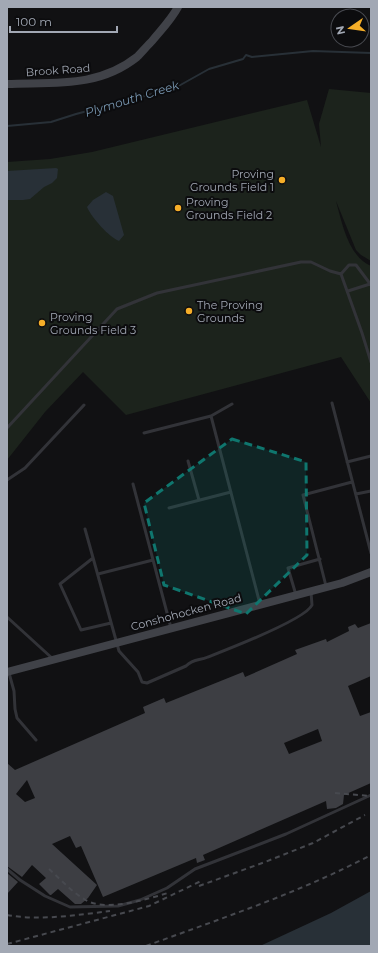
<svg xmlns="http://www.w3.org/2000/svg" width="378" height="953" font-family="Montserrat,sans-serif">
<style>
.green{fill:#1c231c}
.water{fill:#283037}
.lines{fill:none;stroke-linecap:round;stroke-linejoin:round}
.stream{stroke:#283037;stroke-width:2}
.building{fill:#3d3e43;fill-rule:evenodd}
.lane{stroke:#323338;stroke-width:3}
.secondary{stroke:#404248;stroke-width:8}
.rail{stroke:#47494f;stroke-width:2;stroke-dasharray:5 4;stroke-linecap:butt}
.marked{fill:#0f766e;fill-opacity:0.2;stroke:#0f766e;stroke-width:3;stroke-dasharray:8 5;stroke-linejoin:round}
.poi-dot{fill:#f5ae28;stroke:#0c0c0e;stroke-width:1.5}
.labels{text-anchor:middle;stroke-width:4;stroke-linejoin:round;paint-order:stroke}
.street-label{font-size:11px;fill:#a2a8b4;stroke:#0c0c0e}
.poi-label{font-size:11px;fill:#a2a8b4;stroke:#0c0c0e;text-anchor:start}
.water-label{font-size:12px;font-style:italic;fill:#7896b0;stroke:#0c0c0e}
</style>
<rect width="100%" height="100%" fill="#111113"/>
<path class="green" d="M 329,89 L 371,93 L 371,261 L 361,255 L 356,250 L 336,201 C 342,223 348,256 371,266 L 371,403 L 341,357 L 126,415 L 83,372 L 45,412 L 7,460 L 7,162 L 50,159 L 92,152 L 307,100 L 321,147 L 319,124 Z"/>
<path class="water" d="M 56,168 L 58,169 L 57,178 L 52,183 L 44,187 L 30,199 L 23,200 L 7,200 L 7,171 Z
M 106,192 L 113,196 L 124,235 L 119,241 C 109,237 92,218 87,207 L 93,200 Z
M 371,891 L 371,946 L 260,946 L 331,913 Z"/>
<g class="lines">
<path class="stream" d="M 7,126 L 51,122 L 76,114 L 175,88 L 209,69 L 243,59 L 246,55 L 252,57 L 313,51 L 371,53"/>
</g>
<path class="building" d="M 371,623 L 371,676 L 348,686 L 360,716 L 371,712 L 371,783 L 344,795 L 343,804 L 336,808 L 327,809 L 326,801 L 203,855 L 205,860 L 197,863 L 196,858 L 103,897 L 81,846 L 76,848 L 70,836 L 52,844 L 97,885 L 88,898 L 81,904 L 75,904 L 58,889 L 51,895 L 50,895 L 39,884 L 46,878 L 32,865 L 22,877 L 7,866 L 7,763 L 15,770 L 145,713 L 143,707 L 164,698 L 166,703 L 243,672 L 245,677 L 297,654 L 295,650 L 326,639 L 327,642 L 349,631 L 348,627 L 355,624 L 358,628 ZM 318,729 L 322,741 L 289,754 L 284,743 ZM 27,780 L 35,798 L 25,802 L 16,794 Z
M 7,873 L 18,882 L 7,894 Z"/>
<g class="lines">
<path class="lane" d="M 371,285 L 356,265 L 349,265 L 341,274 L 362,333 L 371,362
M 348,291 L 370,284
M 332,403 L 371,553
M 211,416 L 232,404
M 7,428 L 117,309 L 157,293 L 301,262 L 311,262 L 330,271 L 341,274
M 144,433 L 211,416 L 260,604
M 188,461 L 199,500
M 347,462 L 371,456
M 7,480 L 25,468 L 84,405
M 133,484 L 171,628
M 356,494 L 371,491
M 169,508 L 231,492
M 85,529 L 119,651 L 138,672 L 142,682 L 147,683 L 186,666 C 194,658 199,661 208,657 C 226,650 306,619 312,605 L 311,592
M 93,558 L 60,584 L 81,630 L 111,623
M 98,574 L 153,560
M 326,586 L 303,495 L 352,482
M 296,595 L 288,568 L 320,559
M 7,617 L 53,659
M 9,673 L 14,691 L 15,709 L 17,718 L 36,740
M 7,869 L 20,880 L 45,896 L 70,907 L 118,906 L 140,900 L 167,888 L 195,869 L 286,834 L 371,795"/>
<path class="secondary" d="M 7,84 C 54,82 98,88 137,57 C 142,52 147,46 152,41 C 161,30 171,20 178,7
M 7,672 L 342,583 L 371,572"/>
<path class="rail" d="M 335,793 L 371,796
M 49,869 C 60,879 71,891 84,899 C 104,913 147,899 168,893
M 199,886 L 265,862 L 313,843 L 365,815
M 7,915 C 39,921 78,915 110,911
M 7,944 L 149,906 L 201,881
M 146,946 C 222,918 299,893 371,855"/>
</g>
<path class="marked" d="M 232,439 L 306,462 L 307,555 L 246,614 L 164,585 L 144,503 Z"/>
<g class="poi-dot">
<circle cx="282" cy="180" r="4"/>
<circle cx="178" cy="208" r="4"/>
<circle cx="189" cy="311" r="4"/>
<circle cx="42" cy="323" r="4"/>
</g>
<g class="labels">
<g class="street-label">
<text transform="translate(58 70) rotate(-4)" y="4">Brook Road</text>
<text transform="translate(186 612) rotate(-15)" y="4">Conshohocken Road</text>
</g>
<g class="poi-label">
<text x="274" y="178" text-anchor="end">Proving<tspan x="274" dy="13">Grounds Field 1</tspan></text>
<text x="186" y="206">Proving<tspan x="186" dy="13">Grounds Field 2</tspan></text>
<text x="197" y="309">The Proving<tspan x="197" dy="13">Grounds</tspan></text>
<text x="50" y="321">Proving<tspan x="50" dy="13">Grounds Field 3</tspan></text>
</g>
<g class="water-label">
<text transform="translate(132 99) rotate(-17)" y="4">Plymouth Creek</text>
</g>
</g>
<rect width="378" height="953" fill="none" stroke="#a2a8b4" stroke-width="16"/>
<g transform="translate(350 28) rotate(257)"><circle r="19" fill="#0c0c0e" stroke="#484a50"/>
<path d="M0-3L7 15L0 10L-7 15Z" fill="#f5ae28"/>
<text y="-6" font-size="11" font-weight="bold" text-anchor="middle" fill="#a2a8b4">N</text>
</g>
<path d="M10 26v6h107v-6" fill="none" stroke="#a2a8b4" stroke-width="2"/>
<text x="16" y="26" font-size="12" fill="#a2a8b4" stroke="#0c0c0e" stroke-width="3" paint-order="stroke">100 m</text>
</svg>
